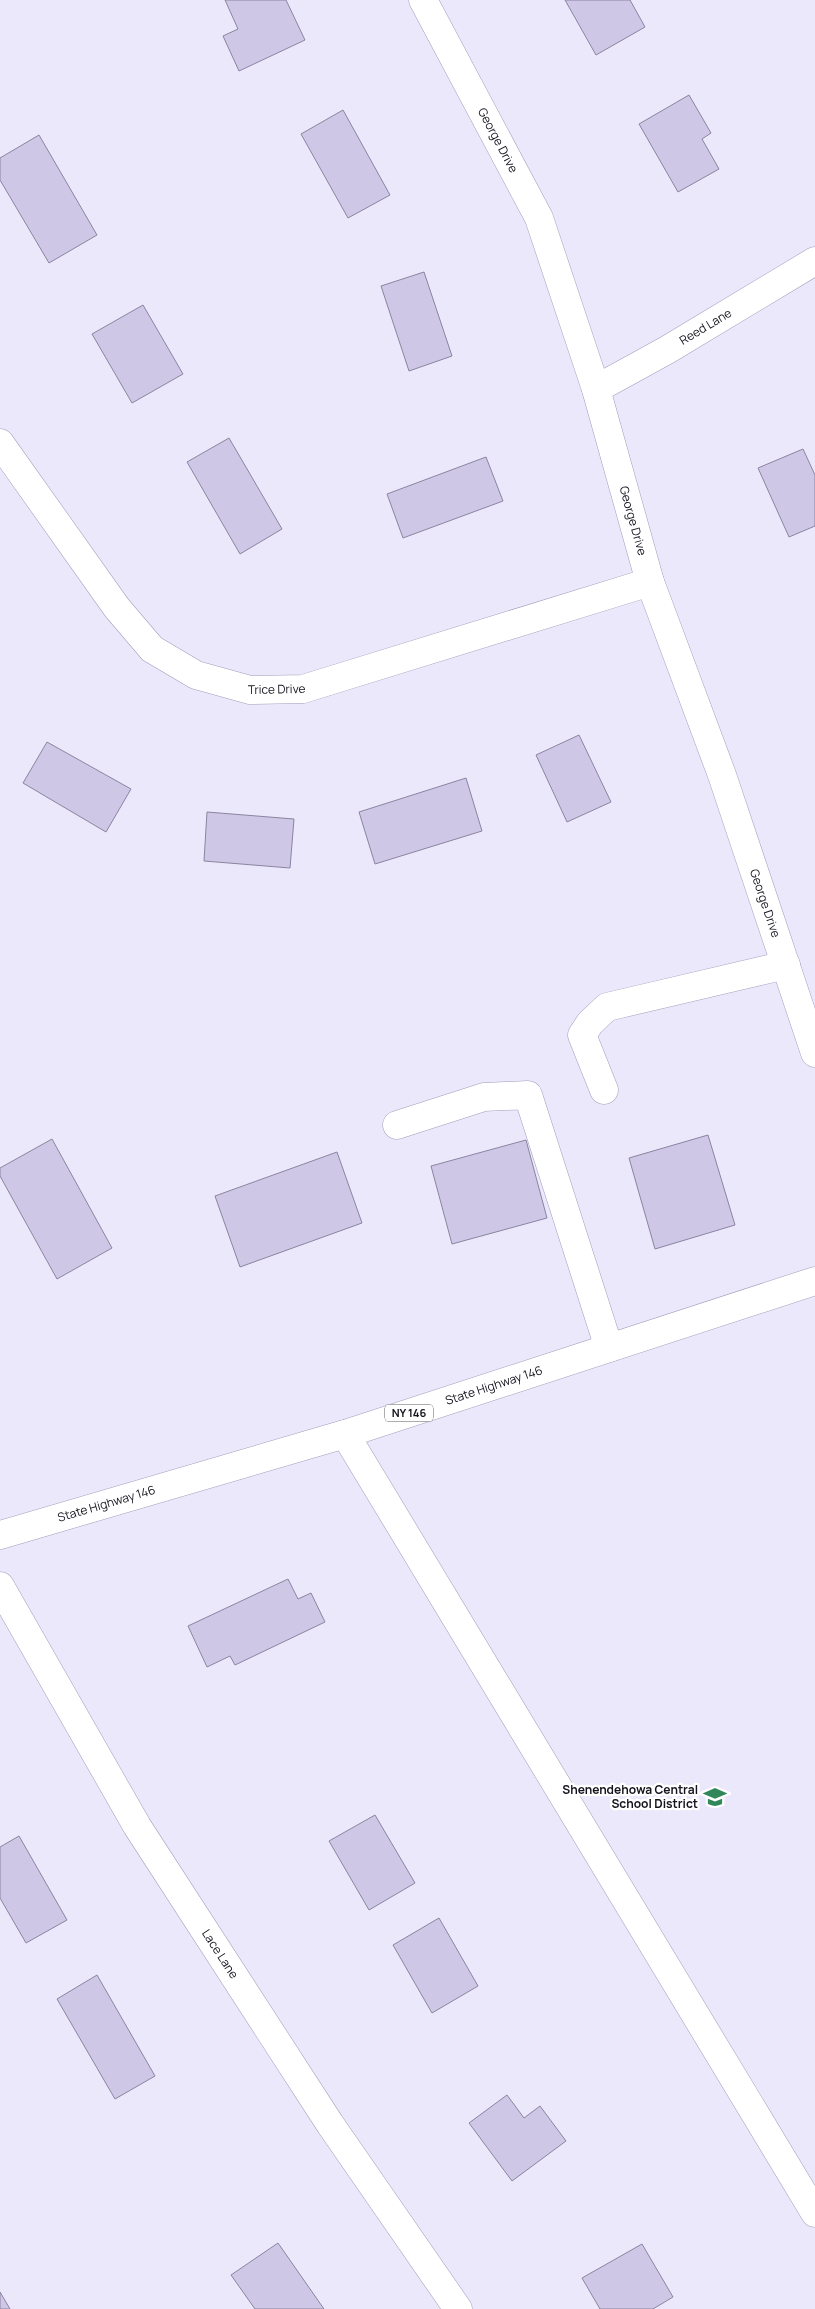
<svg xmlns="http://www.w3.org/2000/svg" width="815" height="2309" font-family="Manrope,sans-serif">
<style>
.building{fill:#cec7e6;stroke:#8b84a1}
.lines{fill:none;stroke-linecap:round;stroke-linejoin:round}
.minor-casing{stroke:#a39dbb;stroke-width:29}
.major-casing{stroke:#a39dbb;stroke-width:29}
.minor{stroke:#fff;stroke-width:28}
.major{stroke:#fff;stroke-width:28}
.labels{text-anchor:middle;stroke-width:4.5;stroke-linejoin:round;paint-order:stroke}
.shield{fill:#fff;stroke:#5b5a61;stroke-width:1}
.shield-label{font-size:11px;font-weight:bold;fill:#15131d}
.street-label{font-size:12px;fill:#15131d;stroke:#fff}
.poi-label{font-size:12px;font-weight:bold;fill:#15131d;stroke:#fff;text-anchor:end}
</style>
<rect width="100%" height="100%" fill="#ece8fb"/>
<path class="building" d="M 225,0 L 286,0 L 305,40 L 239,71 L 223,36 L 238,29 Z
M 565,0 L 630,0 L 645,27 L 596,55 Z
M 689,95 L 711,133 L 702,139 L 719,169 L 678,192 L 639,124 Z
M 343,110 L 390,195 L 348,218 L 301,134 Z
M 39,135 L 97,235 L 49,263 L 0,180 L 0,158 Z
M 424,272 L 452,356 L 409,371 L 381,286 Z
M 143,305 L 183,374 L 132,403 L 92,334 Z
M 229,438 L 282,529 L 240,554 L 187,462 Z
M 803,449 L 815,475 L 815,526 L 789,537 L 758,468 Z
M 486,457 L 503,501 L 403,538 L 387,494 Z
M 579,735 L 611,802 L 567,822 L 536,755 Z
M 47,742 L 131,789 L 106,832 L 23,783 Z
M 466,778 L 482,831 L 375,864 L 359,812 Z
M 207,812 L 294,819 L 290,868 L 204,861 Z
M 708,1135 L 735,1225 L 655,1249 L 629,1158 Z
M 52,1139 L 112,1248 L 57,1279 L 0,1176 L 0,1168 Z
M 526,1140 L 547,1218 L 452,1244 L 431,1166 Z
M 337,1152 L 362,1223 L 240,1267 L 215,1196 Z
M 288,1579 L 298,1599 L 311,1593 L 325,1622 L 235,1665 L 230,1656 L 207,1667 L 188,1626 Z
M 375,1815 L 415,1883 L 369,1910 L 329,1841 Z
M 19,1836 L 67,1920 L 26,1943 L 0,1898 L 0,1847 Z
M 439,1918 L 478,1986 L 432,2013 L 393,1945 Z
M 97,1975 L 155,2076 L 115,2099 L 57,1999 Z
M 507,2095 L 524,2118 L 540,2106 L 566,2141 L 512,2181 L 469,2123 Z
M 278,2243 L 324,2309 L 255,2309 L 231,2275 Z
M 642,2244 L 673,2297 L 653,2309 L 600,2309 L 582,2278 Z
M 0,2292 L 10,2309 L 0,2309 Z"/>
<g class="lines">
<defs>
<g id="minor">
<path id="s1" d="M 423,0 L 539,218 L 596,389 L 650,582 L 722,775 L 815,1053"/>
<path id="s2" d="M 596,389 L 667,350 L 815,261"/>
<path id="s3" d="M 0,443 L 117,608 L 152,649 L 196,675 L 250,690 L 303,689 L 650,582"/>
<path d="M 604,1090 L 582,1035 L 590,1023 L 607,1007 L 786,965"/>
<path d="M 397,1125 L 484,1097 L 528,1095 L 609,1348"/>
<path d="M 345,1434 L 815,2213"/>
<path id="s4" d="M 0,1586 L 137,1826 L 330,2124 L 458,2309"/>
</g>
<g id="major">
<path id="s5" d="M 0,1535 L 345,1434 L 815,1281"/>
</g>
</defs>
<use href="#minor" class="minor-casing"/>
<use href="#major" class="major-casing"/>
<use href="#minor" class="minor"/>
<use href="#major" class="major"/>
</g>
<defs>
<symbol id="school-bare" viewBox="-9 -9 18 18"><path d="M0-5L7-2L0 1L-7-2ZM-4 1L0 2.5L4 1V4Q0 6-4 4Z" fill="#30875a" stroke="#fff" stroke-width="2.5" paint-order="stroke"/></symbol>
</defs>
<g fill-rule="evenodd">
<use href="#school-bare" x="699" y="1781" width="32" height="32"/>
</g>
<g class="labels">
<rect class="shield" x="385" y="1404.5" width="48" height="17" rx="4"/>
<g class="shield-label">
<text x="409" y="1417">NY 146</text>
</g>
<g class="street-label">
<text dy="4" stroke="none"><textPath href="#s1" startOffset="159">George Drive</textPath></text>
<text dy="4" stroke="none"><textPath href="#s2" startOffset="126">Reed Lane</textPath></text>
<text dy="4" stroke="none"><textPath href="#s1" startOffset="564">George Drive</textPath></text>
<text dy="4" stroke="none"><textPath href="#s3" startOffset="390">Trice Drive</textPath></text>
<text dy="4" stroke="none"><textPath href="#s1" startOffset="969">George Drive</textPath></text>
<text dy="4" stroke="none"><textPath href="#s5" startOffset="516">State Highway 146</textPath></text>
<text dy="4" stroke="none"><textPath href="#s5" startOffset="111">State Highway 146</textPath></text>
<text dy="4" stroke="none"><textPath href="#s4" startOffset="429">Lace Lane</textPath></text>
</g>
<g class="poi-label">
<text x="698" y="1794">Shenendehowa Central<tspan x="698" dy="14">School District</tspan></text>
</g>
</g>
</svg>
